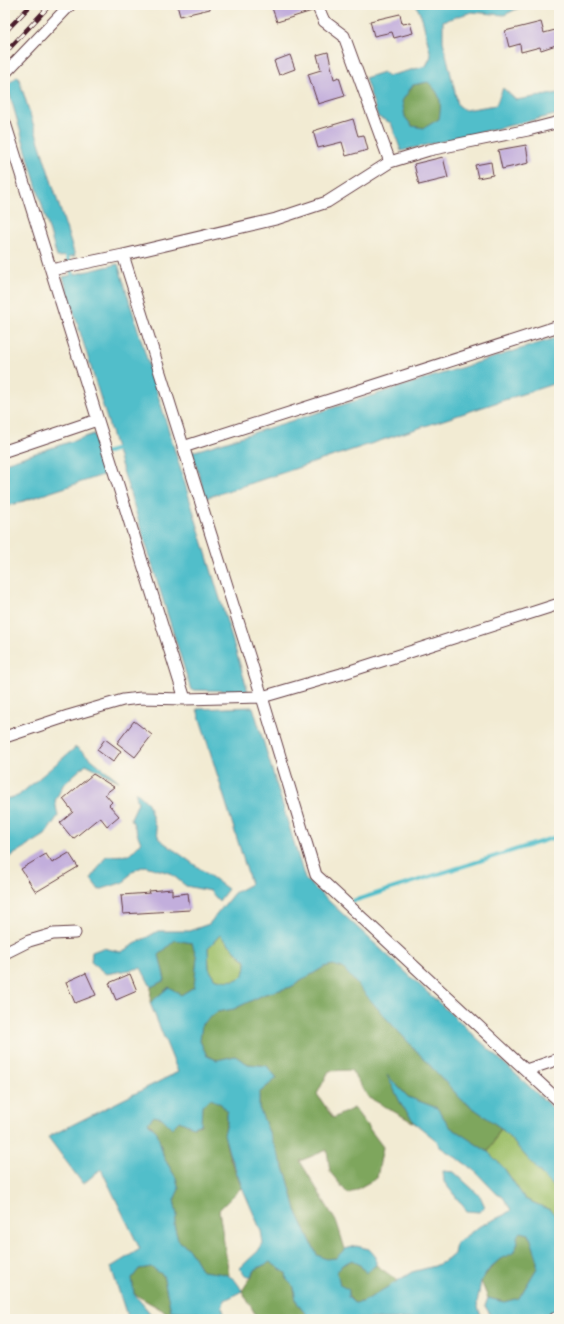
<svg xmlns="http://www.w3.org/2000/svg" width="564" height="1324" font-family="Itim,sans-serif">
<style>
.green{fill:#9ec069;stroke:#74704a}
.forest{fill:#7ea65d;stroke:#646244}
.water{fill:#51beca;stroke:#4e6e7a;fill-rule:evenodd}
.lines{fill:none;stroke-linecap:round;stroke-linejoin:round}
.stream{stroke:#51beca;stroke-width:4}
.building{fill:#c2aedc}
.street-casing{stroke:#633e44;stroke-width:13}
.street{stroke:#fff;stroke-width:11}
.rail-casing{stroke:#4a1f2b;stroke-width:4.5}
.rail{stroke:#fbf7ec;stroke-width:3;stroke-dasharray:9;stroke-linecap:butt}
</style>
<rect width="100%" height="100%" fill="#fbf7ec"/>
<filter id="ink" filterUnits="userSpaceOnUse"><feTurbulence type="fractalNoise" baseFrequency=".025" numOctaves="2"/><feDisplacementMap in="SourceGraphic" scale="8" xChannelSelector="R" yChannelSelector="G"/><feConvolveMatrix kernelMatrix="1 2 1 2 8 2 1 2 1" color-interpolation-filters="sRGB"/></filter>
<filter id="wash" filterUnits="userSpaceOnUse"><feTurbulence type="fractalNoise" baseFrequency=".012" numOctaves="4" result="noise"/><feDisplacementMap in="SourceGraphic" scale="16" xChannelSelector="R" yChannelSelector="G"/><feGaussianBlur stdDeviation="0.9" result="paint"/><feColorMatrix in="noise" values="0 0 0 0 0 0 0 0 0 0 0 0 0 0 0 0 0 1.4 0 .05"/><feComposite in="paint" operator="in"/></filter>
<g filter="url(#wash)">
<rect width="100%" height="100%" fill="#f2ebd3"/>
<path class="green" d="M 220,935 L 246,962 C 246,964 246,969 245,971 C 241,984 223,981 214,978 L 209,968 L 208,948 Z
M 501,1128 L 559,1194 L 559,1219 L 550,1210 L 525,1199 L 504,1168 L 488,1152 Z"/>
<path class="forest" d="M 428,82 C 441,94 442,102 439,119 L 424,128 L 412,126 L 405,117 L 402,101 L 413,85 Z
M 175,940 L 192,943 L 197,958 L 194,987 L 181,995 L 169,987 L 150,1003 L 151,987 L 165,980 L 159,955 Z
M 333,965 L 344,968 L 385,1017 L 462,1100 L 501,1128 L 488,1152 L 450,1127 L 437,1108 L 408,1097 L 388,1076 L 402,1106 L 416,1124 L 368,1097 L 351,1070 L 329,1071 L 317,1094 L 333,1118 L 354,1108 L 383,1147 L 377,1178 L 348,1194 L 330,1172 L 327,1150 L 300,1161 L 337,1223 L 345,1249 L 336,1258 L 326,1259 L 317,1255 L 296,1210 L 287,1176 L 259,1108 L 259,1093 L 277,1078 L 267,1066 L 248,1064 L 235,1056 L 217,1060 L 207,1056 L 200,1041 L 202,1024 L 217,1012 L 234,1009 L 265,994 L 291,987 L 324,967 Z
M 211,1099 C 218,1102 226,1106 227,1113 C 228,1121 224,1128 225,1135 C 226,1153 235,1171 242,1187 L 219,1210 L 229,1275 L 202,1271 L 189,1249 L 178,1240 L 174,1225 L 177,1215 L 174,1200 L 179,1189 L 176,1178 L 164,1158 L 157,1132 L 148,1122 L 154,1116 L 162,1118 L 169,1123 L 179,1121 L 193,1127 L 201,1125 L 202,1105 Z
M 521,1232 L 529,1234 L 537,1258 L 537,1268 L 519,1298 L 504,1302 L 488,1298 L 481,1281 C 486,1274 491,1267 498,1261 C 508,1252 520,1254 517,1236 Z
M 352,1260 L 360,1265 L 366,1272 L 376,1265 L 398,1281 L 363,1302 L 354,1303 L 340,1285 L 336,1272 L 342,1265 Z
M 270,1262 L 286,1273 L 287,1280 L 294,1287 C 295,1304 300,1308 311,1319 L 305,1319 L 279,1314 L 258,1319 L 242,1291 L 256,1269 Z
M 151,1267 L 163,1275 L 171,1311 L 197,1312 L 206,1319 L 178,1319 L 134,1294 L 132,1278 L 139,1269 Z"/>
<path class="water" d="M 416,5 L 437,5 L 453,7 L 459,5 L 525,5 L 504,15 L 472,12 L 443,21 L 443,41 L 458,105 L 465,110 L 496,105 L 503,88 L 516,100 L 559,93 L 559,114 L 401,151 L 391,123 L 378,117 L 365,78 L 383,72 L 388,76 L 426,66 L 431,56 L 422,18 ZM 428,82 C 441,94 442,102 439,119 L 424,128 L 412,126 L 405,117 L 402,101 L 413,85 Z
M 18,76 L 75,256 L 57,257 L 7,85 Z
M 118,264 L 248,691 L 191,690 L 63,277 Z
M 559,337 L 559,382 L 206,498 L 192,452 Z
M 94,434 L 106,474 L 5,507 L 5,463 Z
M 253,707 L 305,879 L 559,1114 L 559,1194 L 501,1128 L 462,1100 L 385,1017 L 343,968 L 333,965 L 324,967 L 291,987 L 265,994 L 234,1009 L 217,1012 L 202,1024 L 200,1041 L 207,1056 L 217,1060 L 235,1056 L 248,1064 L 267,1066 L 277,1078 L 259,1093 L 259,1108 L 287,1176 L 296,1210 L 317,1255 L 326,1259 L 336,1258 L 345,1249 L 356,1246 L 369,1249 L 376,1257 L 376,1265 L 366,1273 L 360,1265 L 352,1260 L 342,1265 L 337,1272 L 340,1285 L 349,1290 L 348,1297 L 354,1303 L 363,1302 L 412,1272 L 435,1266 L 447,1260 L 454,1254 L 456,1243 L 480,1226 L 504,1215 L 511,1210 L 503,1197 L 497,1194 L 473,1169 L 440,1147 L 437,1141 L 416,1124 L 402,1106 L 387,1075 L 408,1097 L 437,1108 L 450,1127 L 488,1152 L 504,1168 L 525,1199 L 550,1210 L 559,1219 L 559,1311 L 543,1319 L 493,1319 L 485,1306 L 488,1298 L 504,1302 L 519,1298 L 537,1268 L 537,1258 L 529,1234 L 521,1232 L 517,1236 L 518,1243 L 513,1253 L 500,1259 L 490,1268 L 481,1281 L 477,1304 L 482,1319 L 311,1319 C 300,1308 295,1304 294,1287 L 287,1280 L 286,1273 L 270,1262 L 256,1269 L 251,1276 L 245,1276 L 240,1268 L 258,1251 L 263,1243 L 261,1231 L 242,1187 L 229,1153 L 224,1134 L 227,1123 L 227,1112 L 221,1104 L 211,1099 L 202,1105 L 201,1124 L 193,1127 L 179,1121 L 172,1128 L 162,1118 L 154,1116 L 148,1123 L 157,1132 L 164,1158 L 176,1178 L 179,1189 L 174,1200 L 177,1215 L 174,1225 L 178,1240 L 189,1249 L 202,1271 C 222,1274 232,1271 242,1291 L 225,1300 L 222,1307 L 226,1319 L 206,1319 L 197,1312 L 171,1311 L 163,1275 L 151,1267 L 139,1269 L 132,1278 L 134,1294 L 155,1319 L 128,1319 L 111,1267 L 140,1249 L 101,1169 L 83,1184 L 48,1137 L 178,1072 L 150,1003 L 169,987 L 181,995 L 194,987 L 197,958 L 192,943 L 175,940 L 159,955 L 165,980 L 151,987 L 141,968 L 106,974 L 91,962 L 92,952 L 103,948 L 121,952 L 158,931 L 189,931 L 209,924 L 234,893 L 251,884 L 197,709 ZM 220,935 L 246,961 C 246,964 246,969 245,971 C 241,984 223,981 214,978 L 209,968 L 208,948 Z
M 76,747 L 119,781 L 86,764 L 63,785 L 55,801 L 58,816 L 45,835 L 5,860 L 5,799 L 18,796 Z
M 135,791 L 148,803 L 159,839 L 228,889 L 219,901 L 210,891 L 186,886 L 170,873 L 145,866 L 132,871 L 124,882 L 99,890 L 91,879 L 106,856 L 129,855 L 141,843 L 131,818 L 138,803 Z
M 443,1171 L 454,1172 L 480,1196 L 485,1207 L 479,1212 L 467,1211 L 444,1182 Z"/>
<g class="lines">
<path class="stream" d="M 66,253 L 74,279
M 95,456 L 121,448
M 353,901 L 559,836"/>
</g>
<g id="blocks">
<path class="building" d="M 177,5 L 210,5 L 210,9 L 180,16 Z
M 271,5 L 310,5 L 312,11 L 277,22 Z
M 400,14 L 402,24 L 410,23 L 413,33 L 394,38 L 392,32 L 374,36 L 370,21 Z
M 541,22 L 544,33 L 559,29 L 559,44 L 541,50 L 540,47 L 521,52 L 520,44 L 509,47 L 505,31 Z
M 328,52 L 334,79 L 339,77 L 345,96 L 318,104 L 308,74 L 321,70 L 317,55 Z
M 290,55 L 295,69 L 279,75 L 274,61 Z
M 353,119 L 358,136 L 364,135 L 368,150 L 346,156 L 342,142 L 318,148 L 313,131 Z
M 526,145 L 529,163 L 502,169 L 498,150 Z
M 443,157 L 448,178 L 419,185 L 414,164 Z
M 491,162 L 493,175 L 478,178 L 475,165 Z
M 134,721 L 152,735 L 135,757 L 117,743 Z
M 105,739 L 121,751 L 113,762 L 97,750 Z
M 93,774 L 114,787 L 105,794 L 112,802 L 109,805 L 119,816 L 107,826 L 100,817 L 73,839 L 60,823 L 73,812 L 63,799 Z
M 69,853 L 78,867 L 36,892 L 21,869 L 46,854 L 52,863 Z
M 172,889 L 172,895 L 188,893 L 190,910 L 123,914 L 121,895 L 150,893 L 149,891 Z
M 86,973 L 96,995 L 75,1003 L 66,982 Z
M 130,974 L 137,991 L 116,1000 L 109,983 Z"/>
</g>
</g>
<g filter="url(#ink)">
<use href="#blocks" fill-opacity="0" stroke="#633e44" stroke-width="1"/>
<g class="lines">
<defs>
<path id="street" d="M 317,5 L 324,21 L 344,36 L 390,162
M 5,73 L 70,5
M 5,123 L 185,699
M 123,255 L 262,697 L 316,875 L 559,1101
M 51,270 L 123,255 L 276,219 L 327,202 L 390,162 L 429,150 L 528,130 L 559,122
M 183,447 L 559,326
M 5,451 L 97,420
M 5,737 L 68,716 L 123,700 L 141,698 L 185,699 L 262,697 L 341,674 L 559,604
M 5,953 L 29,941 L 53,934 L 75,933
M 526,1070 L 559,1059
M 554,1319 L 559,1316"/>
</defs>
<use href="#street" class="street-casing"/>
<use href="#street" class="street"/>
<defs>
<path id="rail" d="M 5,32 L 31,5
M 5,53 L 50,5"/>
</defs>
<use href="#rail" class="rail-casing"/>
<use href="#rail" class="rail"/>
</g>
</g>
<rect width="564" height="1324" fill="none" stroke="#fbf7ec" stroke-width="20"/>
</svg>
